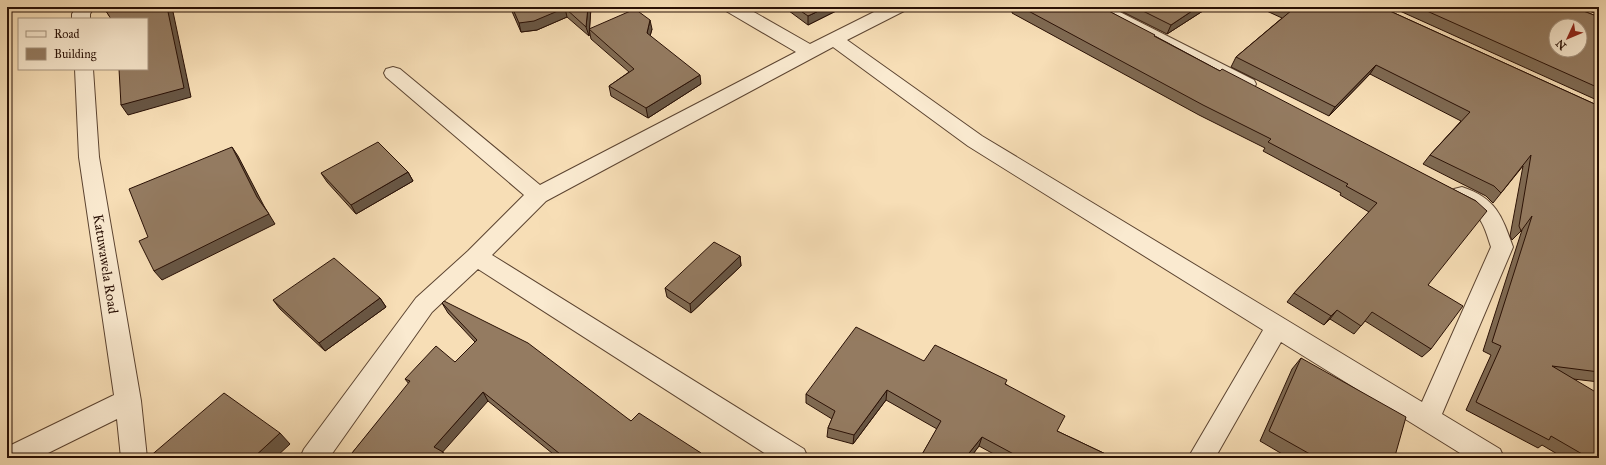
<svg xmlns="http://www.w3.org/2000/svg" width="1606" height="465" font-family="'IM FELL Great Primer',serif">
<style>
.lines{fill:none;stroke-linecap:round;stroke-linejoin:round}
.minor-casing{stroke:#5c4431;stroke-width:2}
.minor{fill:#faead0;fill-rule:evenodd}
.wall{fill:#7f6a53;stroke:#291005}
.shaded-wall{fill:#685644;stroke:#291005}
.building{fill:#947b61;stroke:#291005;fill-rule:evenodd}
.labels{text-anchor:middle;stroke-width:3;stroke-linejoin:round;paint-order:stroke}
.street-label{font-size:14px;fill:#291005;stroke:#faead0}
</style>
<rect width="100%" height="100%" fill="#f7deb6"/>
<filter id="stains"><feTurbulence type="fractalNoise" baseFrequency=".005" numOctaves="4"/><feColorMatrix values="0 0 0 0 .2 0 0 0 0 .09 0 0 0 0 .02 0 0 0 .5 -.17"/></filter>
<radialGradient id="worn" r=".72"><stop offset=".6" stop-color="#630" stop-opacity="0"/><stop offset="1" stop-color="#630" stop-opacity=".3"/></radialGradient>
<g class="lines">
<defs>
<path id="minor" d="M 76,7 L 94,7 L 90,14 L 90,19 L 72,19 L 72,14 Z
M 723,7 L 745,7 L 810,44 L 884,7 L 907,7 L 904,11 L 847,40 L 982,136 L 1422,402 L 1491,247 C 1486,232 1483,218 1469,208 C 1462,203 1456,203 1451,195 L 1454,189 L 1462,187 C 1496,198 1502,216 1513,247 L 1442,414 L 1500,449 L 1504,458 L 1468,458 L 1281,342 L 1215,458 L 1188,458 L 1263,330 L 968,146 L 833,47 L 546,201 L 492,255 L 804,449 L 808,458 L 772,458 L 478,269 L 432,312 L 329,458 L 300,458 L 304,449 L 416,298 L 468,251 L 524,195 L 386,77 L 384,73 L 386,69 L 393,67 L 400,69 L 540,185 L 796,52 L 726,11 Z
M 1088,7 L 1110,7 L 1254,80 L 1256,84 L 1254,88 L 1247,90 L 1240,88 L 1091,11 Z
M 75,69 L 93,69 L 99,157 L 141,401 L 147,458 L 121,458 L 117,419 L 38,458 L 7,458 L 7,447 L 114,395 L 79,157 Z"/>
</defs>
<use href="#minor" class="minor-casing"/>
<use href="#minor" class="minor"/>
</g>
<path class="wall" d="M 510,7 L 591,7 L 589,36 L 567,17 L 537,30 L 521,32 Z
M 785,7 L 844,7 L 808,25 L 785,8 Z
M 1013,7 L 1101,7 L 1155,36 L 1220,71 L 1476,201 L 1428,285 L 1431,349 L 1422,357 L 1365,321 L 1354,334 L 1330,319 L 1324,325 L 1287,302 L 1294,293 L 1369,212 L 1340,195 L 1341,193 L 1263,151 L 1265,148 L 1199,115 L 1012,13 Z
M 1113,7 L 1209,7 L 1167,34 Z
M 1258,7 L 1381,7 L 1599,106 L 1599,382 L 1573,379 L 1599,458 L 1564,458 L 1542,445 L 1538,448 L 1466,410 L 1491,355 L 1483,351 L 1522,230 L 1512,240 L 1510,236 L 1523,166 L 1493,203 L 1486,196 L 1423,164 L 1430,155 L 1461,121 L 1370,74 L 1329,116 L 1231,67 L 1236,57 L 1282,18 Z
M 1391,7 L 1573,7 L 1599,17 L 1599,101 Z
M 1580,7 L 1599,7 L 1599,15 Z
M 589,29 L 652,29 L 650,36 L 701,84 L 648,118 L 611,96 L 609,86 L 629,72 L 591,39 Z
M 408,172 L 413,181 L 356,214 L 327,182 L 321,173 Z
M 740,256 L 741,266 L 691,313 L 667,297 L 665,288 Z
M 380,298 L 386,307 L 325,351 L 280,309 L 273,300 Z
M 442,303 L 631,421 L 701,453 L 702,458 L 558,458 L 488,401 L 348,458 L 409,384 L 405,379 L 455,362 L 475,342 L 448,313 Z
M 1301,358 L 1395,456 L 1401,458 L 1289,458 L 1260,441 L 1292,369 Z
M 924,361 L 1006,384 L 1057,431 L 1114,458 L 1001,458 L 979,446 L 970,458 L 920,458 L 937,429 L 886,400 L 853,444 L 827,437 L 828,428 L 832,419 L 806,403 L 806,394 Z"/>
<path class="shaded-wall" d="M 104,7 L 134,7 L 114,14 L 110,17 L 104,8 Z
M 167,7 L 172,7 L 191,97 L 128,115 L 121,105 Z
M 588,7 L 591,7 L 589,36 L 586,27 Z
M 827,7 L 844,7 L 808,25 L 808,16 Z
M 1198,7 L 1209,7 L 1167,34 L 1171,25 Z
M 565,8 L 567,17 L 537,30 L 521,32 L 519,23 Z
M 650,20 L 652,29 L 648,43 L 647,33 Z
M 1376,65 L 1370,74 L 1329,116 L 1335,107 Z
M 700,75 L 701,84 L 648,118 L 646,108 Z
M 232,147 L 238,156 L 264,206 L 275,224 L 162,280 L 154,271 Z
M 408,172 L 413,181 L 356,214 L 351,205 Z
M 740,256 L 741,266 L 691,313 L 690,304 Z
M 380,298 L 386,307 L 325,351 L 319,343 Z
M 1337,310 L 1330,319 L 1324,325 L 1331,316 Z
M 887,390 L 886,400 L 853,444 L 854,435 Z
M 483,392 L 488,401 L 440,455 L 434,447 Z
M 280,433 L 290,444 L 275,458 L 253,458 Z
M 982,437 L 979,446 L 970,458 L 965,458 Z
M 443,452 L 447,458 L 439,458 Z
M 701,453 L 702,458 L 698,458 Z"/>
<path class="building" d="M 145,7 L 167,7 L 184,88 L 121,105 L 119,69 L 147,69 L 147,19 L 111,19 L 106,11 L 142,8 Z
M 512,7 L 588,7 L 586,27 L 565,8 L 534,21 L 519,23 Z
M 795,7 L 827,7 L 808,16 Z
M 1021,7 L 1101,7 L 1155,35 L 1154,36 L 1220,71 L 1222,69 L 1476,201 L 1487,211 L 1428,285 L 1463,306 L 1431,349 L 1372,312 L 1361,326 L 1337,310 L 1331,316 L 1294,293 L 1377,203 L 1346,186 L 1348,184 L 1268,142 L 1271,139 L 1203,105 Z
M 1135,7 L 1198,7 L 1171,25 Z
M 1284,7 L 1381,7 L 1599,106 L 1599,372 L 1552,366 L 1599,394 L 1599,458 L 1589,458 L 1551,436 L 1549,440 L 1476,402 L 1501,346 L 1492,342 L 1532,216 L 1521,231 L 1519,226 L 1531,155 L 1501,193 L 1494,186 L 1430,155 L 1470,112 L 1376,65 L 1335,107 L 1236,57 L 1292,10 Z
M 1418,7 L 1573,7 L 1599,17 L 1599,88 ZM 1556,26 L 1580,26 L 1580,50 L 1556,50 Z
M 635,9 L 650,20 L 647,33 L 700,75 L 646,108 L 609,86 L 634,69 L 589,29 Z
M 378,142 L 408,172 L 351,205 L 321,173 Z
M 232,147 L 257,197 L 269,214 L 154,271 L 139,241 L 148,237 L 129,189 Z
M 714,242 L 740,256 L 690,304 L 665,288 Z
M 334,258 L 380,298 L 319,343 L 273,300 Z
M 444,301 L 528,343 L 631,421 L 639,413 L 701,453 L 698,458 L 565,458 L 483,392 L 434,447 L 443,452 L 439,458 L 348,458 L 410,381 L 405,379 L 436,346 L 455,362 L 477,340 L 442,303 Z
M 856,327 L 924,361 L 935,345 L 1007,380 L 1005,384 L 1065,416 L 1057,431 L 1114,458 L 1021,458 L 982,437 L 965,458 L 920,458 L 941,421 L 887,390 L 854,435 L 828,428 L 835,411 L 806,394 Z
M 1301,358 L 1406,417 L 1395,456 L 1401,458 L 1317,458 L 1269,431 Z
M 224,393 L 280,433 L 253,458 L 148,458 Z"/>
<g class="labels">
<g class="street-label">
<text transform="translate(106 264) rotate(81)" y="5">Katuwawela Road</text>
</g>
</g>
<rect width="1606" height="465" fill="none" stroke="#f7deb6" stroke-width="24"/>
<rect x="8" y="8" width="1590" height="449" fill="none" stroke="#291005" stroke-width="2"/>
<rect x="12" y="12" width="1582" height="441" fill="none" stroke="#291005"/>
<rect x="18" y="18" width="130" height="52" fill="#faead0" stroke="#a6937f"/>
<rect x="26" y="31" width="20" height="6" fill="#faead0" stroke="#a6937f"/>
<text x="54" y="38" font-size="12" fill="#291005">Road</text>
<rect x="26" y="48" width="20" height="12" fill="#947b61" stroke="#a6937f"/>
<text x="54" y="58" font-size="12" fill="#291005">Building</text>
<g transform="translate(1568 38) rotate(226)"><circle r="19" fill="#faead0" stroke="#a6937f"/>
<path d="M0-3L7 15L0 10L-7 15Z" fill="#8f2418"/>
<text y="-6" font-size="11" font-weight="bold" text-anchor="middle" fill="#291005">N</text>
</g>
<rect width="100%" height="100%" filter="url(#stains)"/>
<rect width="100%" height="100%" fill="url(#worn)"/>
</svg>
